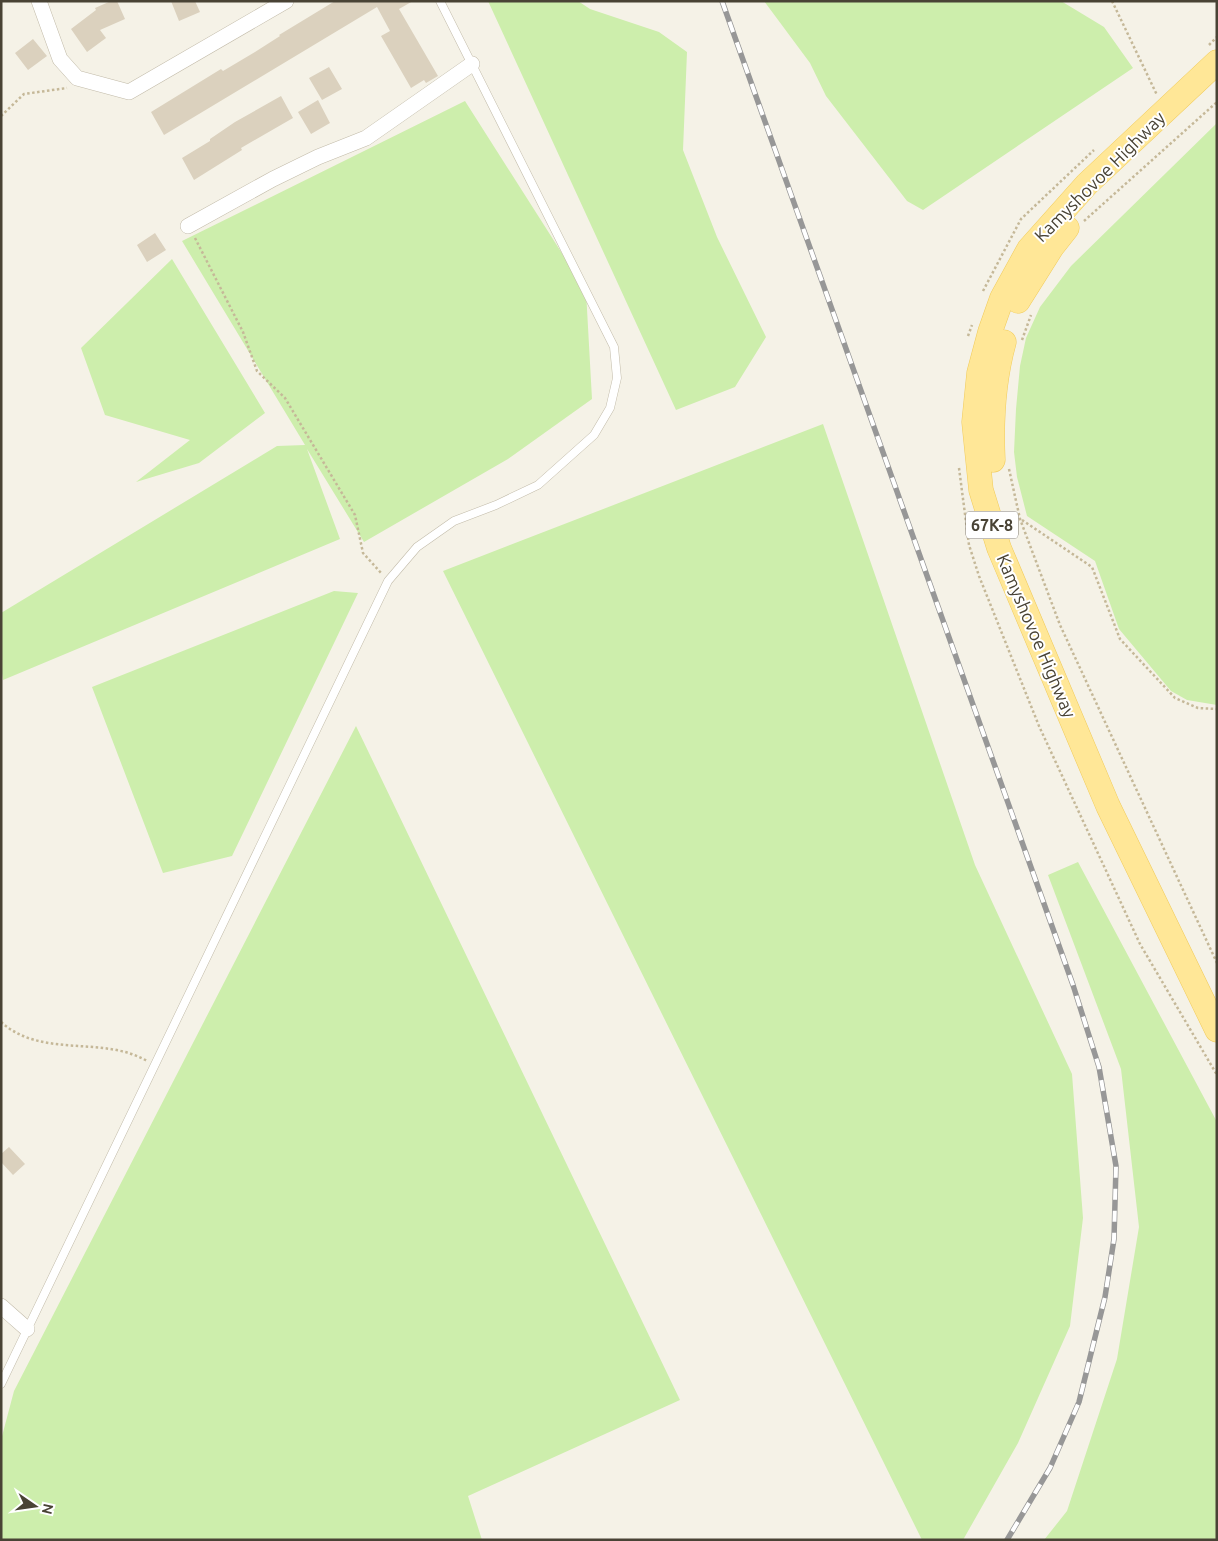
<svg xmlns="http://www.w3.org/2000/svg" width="1218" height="1541" font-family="Ubuntu,sans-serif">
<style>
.green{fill:#cdeeac}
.building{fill:#dbd1be}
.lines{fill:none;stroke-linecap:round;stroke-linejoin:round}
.lane-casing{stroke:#c2bba9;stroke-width:9}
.street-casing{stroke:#c2bba9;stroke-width:16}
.primary-casing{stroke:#f1cb5a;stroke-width:25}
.path{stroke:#c5b898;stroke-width:2.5;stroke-dasharray:2.5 2.5;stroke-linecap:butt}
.lane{stroke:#fff;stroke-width:8}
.street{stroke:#fff;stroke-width:15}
.primary{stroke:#ffe797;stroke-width:24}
.rail-casing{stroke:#979797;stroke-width:5.5}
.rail{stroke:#fff;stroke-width:4;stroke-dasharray:11;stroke-linecap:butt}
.labels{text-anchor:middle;stroke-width:4;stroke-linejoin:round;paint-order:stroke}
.shield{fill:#fff;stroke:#807b72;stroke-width:1}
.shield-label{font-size:16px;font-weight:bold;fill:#494335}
.street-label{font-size:18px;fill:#494335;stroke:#fff}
</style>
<rect width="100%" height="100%" fill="#f5f2e7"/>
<path class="green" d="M 488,1 L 578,1 L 590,9 L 659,32 L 687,52 L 683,150 L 717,237 L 766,337 L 735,387 L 676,410 Z
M 764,1 L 1061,1 L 1104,27 L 1133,68 L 923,210 L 907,201 L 826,96 L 810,63 Z
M 465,101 L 586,291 L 592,399 L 508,459 L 364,542 L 307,449 L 340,539 L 3,680 L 1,666 L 1,613 L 277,446 L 305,445 L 182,241 Z
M 1217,123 L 1217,705 L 1187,700 L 1171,691 L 1119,629 L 1095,561 L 1027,516 L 1017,477 L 1014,452 L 1016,409 L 1020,366 L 1026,338 L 1040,307 L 1071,266 Z
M 172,259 L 265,413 L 199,463 L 136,482 L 190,440 L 105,415 L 81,348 Z
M 823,424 L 975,865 L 1072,1074 L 1083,1218 L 1070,1326 L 1018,1443 L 963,1540 L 922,1540 L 443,571 Z
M 334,591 L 358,593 L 232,856 L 163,873 L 92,687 Z
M 356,726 L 680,1400 L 468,1496 L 482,1540 L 1,1540 L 1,1440 L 14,1391 Z
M 1078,862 L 1217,1122 L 1217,1540 L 1044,1540 L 1067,1511 L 1117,1359 L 1139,1227 L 1121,1069 L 1048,875 Z"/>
<path class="building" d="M 111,1 L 117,1 L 125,19 L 100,30 L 106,38 L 87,52 L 71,29 L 96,10 L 95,8 Z
M 171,1 L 195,1 L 200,12 L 179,21 Z
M 335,1 L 413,1 L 399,9 L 438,76 L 426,83 L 424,80 L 411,88 L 381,36 L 390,31 L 377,7 L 164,135 L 151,112 L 221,69 L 223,71 L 255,52 L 280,36 L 279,35 Z
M 33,39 L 47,56 L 28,70 L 15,53 Z
M 329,67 L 342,89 L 322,100 L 309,78 Z
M 281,96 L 293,118 L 241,148 L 242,150 L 194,180 L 182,158 L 210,141 L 210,139 L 235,122 Z
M 318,100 L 330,123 L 311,134 L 298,112 Z
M 155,233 L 166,250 L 147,262 L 137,245 Z
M 9,1147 L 25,1164 L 13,1175 L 1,1162 L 1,1154 Z"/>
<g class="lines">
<defs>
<path id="lane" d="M 1,1384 L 388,581 L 417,547 L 454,521 L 496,505 L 538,485 L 594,435 L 610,408 L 617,378 L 614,347 L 440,1"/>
<path id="street" d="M 39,1 L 60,59 L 77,78 L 129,92 L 286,1
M 188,226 L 273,179 L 318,157 L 366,138 L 472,64
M 1,1306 L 27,1329"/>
<path id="primary" d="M 1217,62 L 1087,184 L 1029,249 L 1002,298 L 990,332 L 979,373 L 974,422 L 981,490 L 999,548 L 1108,806 L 1217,1030
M 1018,301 L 1052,247 L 1067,228
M 993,460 C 991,419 993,382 1004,342"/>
</defs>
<use href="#lane" class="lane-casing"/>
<use href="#street" class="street-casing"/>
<use href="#primary" class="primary-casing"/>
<path class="path" d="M 1112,1 L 1157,95
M 1209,45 L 1217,37
M 1,116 L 24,94 L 67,88
M 1084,221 L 1217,102
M 195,238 L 243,332 L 257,371 L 285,398 L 355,515 L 363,553 L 382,574
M 983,291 L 1021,219 L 1094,150
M 968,336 L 972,325
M 1022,340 L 1031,315
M 959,468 L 969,545 L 979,576 L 1039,726 L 1140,944 L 1217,1075
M 1009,469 L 1020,519 L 1060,625 L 1217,963
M 1022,520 L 1092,567 L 1120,639 L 1175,698 L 1198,708 L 1217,709
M 1,1022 C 42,1059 103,1035 147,1061"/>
<use href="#lane" class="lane"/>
<use href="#street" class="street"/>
<use href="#primary" class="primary"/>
<defs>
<path id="rail" d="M 722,1 L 1073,985 L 1099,1067 L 1116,1166 L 1114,1239 L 1105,1297 L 1079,1402 L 1050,1468 L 1007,1540"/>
</defs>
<use href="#rail" class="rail-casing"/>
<use href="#rail" class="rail"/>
</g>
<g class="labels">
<rect class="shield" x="966" y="511.5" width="52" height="27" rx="4"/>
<g class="shield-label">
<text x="992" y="531">67К-8</text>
</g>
<g class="street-label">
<text transform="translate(1100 177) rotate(-45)" y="6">Kamyshovoe Highway</text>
<text transform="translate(1036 636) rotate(67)" y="6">Kamyshovoe Highway</text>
</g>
</g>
<rect width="1218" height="1541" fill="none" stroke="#494335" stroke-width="5"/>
<g transform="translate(35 1506) rotate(103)" stroke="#ffffff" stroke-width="4" paint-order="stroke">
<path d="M0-4L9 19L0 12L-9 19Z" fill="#494335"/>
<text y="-8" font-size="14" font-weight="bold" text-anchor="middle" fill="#494335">N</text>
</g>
</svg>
